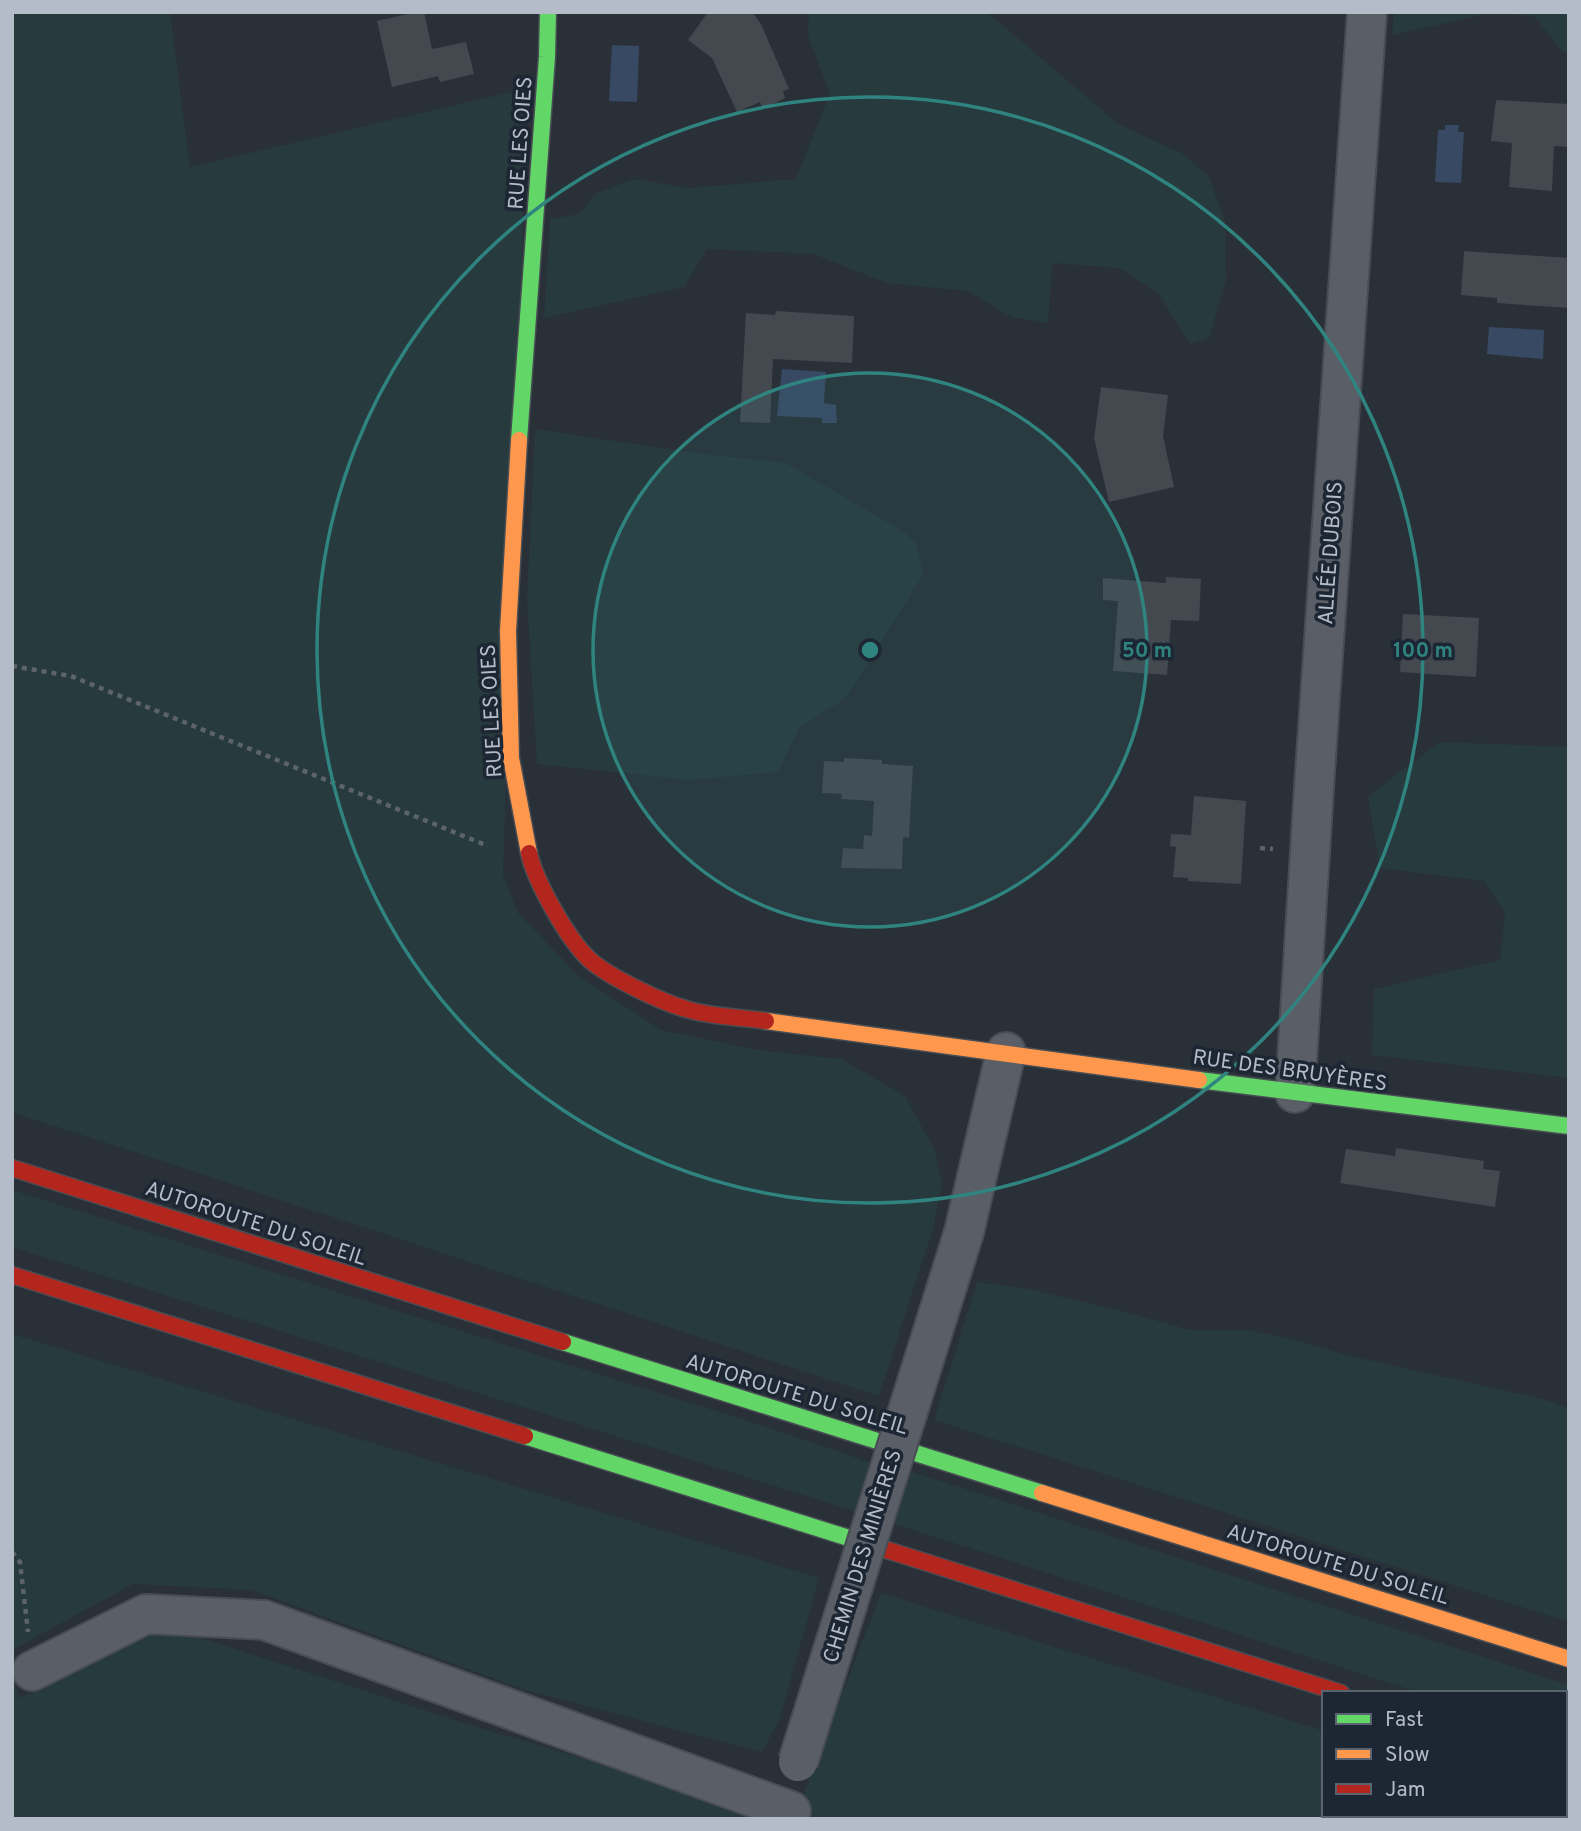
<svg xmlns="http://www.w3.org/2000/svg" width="1581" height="1831" font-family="Overpass,sans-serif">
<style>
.green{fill:#273a3e}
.water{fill:#384963}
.building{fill:#444950}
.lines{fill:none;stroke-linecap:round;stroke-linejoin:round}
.street-casing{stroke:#484c53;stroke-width:42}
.fast-casing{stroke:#484c53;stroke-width:19}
.slow-casing{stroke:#484c53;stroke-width:19}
.jam-casing{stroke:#484c53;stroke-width:19}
.path{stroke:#5d636a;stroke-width:4.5;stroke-dasharray:5 5;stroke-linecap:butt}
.street{stroke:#5a5e66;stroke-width:38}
.fast{stroke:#63d668;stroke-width:16}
.slow{stroke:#ff974d;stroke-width:16}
.jam{stroke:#b3261e;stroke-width:16}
.street-bridge-casing{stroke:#484c53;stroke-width:42;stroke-linecap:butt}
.street-bridge{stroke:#5a5e66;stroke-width:38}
.ring{fill:none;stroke:#308480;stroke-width:3.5}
.labels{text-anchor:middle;stroke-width:7;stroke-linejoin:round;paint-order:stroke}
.street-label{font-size:21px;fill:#b4bcc9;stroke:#1d2633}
.centre{fill:#308480;stroke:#1d2633;stroke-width:3.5}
.ring-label{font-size:21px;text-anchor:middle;font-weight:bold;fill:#308480;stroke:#1d2633;stroke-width:7;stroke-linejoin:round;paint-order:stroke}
</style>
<rect width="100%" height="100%" fill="#2a3038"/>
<path class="green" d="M 12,12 L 170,12 L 190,167 L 524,89 L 523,227 L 503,875 L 518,913 L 579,976 L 661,1030 L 758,1050 L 841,1059 L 905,1096 L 935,1151 L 942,1183 L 933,1228 L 879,1396 L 12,1112 Z
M 809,12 L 987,12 L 1118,124 L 1183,154 L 1209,177 L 1225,222 L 1226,280 L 1209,338 L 1190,344 L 1159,294 L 1119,268 L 1052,263 L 1048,323 L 1011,317 L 968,291 L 887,283 L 813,254 L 707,249 L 684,287 L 544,318 L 550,219 L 579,214 L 596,193 L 635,179 L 689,188 L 796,179 L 830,93 L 808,36 Z
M 1394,12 L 1569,12 L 1569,54 L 1561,50 L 1534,16 L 1490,13 L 1392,35 Z
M 535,429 L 695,453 L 786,463 L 901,530 L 917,544 L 923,575 L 846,698 L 800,727 L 778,772 L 689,780 L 537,764 L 527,599 Z
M 1440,742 L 1569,747 L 1569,1078 L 1372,1055 L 1374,989 L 1500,960 L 1505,913 L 1484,881 L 1380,868 L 1368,796 Z
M 12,1190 L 764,1426 L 874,1464 L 858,1512 L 12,1247 Z
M 977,1282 L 1024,1288 L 1122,1311 L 1190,1330 L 1246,1330 L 1284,1337 L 1346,1355 L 1543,1399 L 1569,1408 L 1569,1622 L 934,1420 Z
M 12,1334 L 819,1578 L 780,1718 L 762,1752 L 525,1690 L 251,1590 L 133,1584 L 12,1650 Z
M 904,1469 L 1569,1685 L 1569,1740 L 1565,1739 L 1565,1693 L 1421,1693 L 889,1522 Z
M 881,1593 L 1324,1731 L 1324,1815 L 1565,1815 L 1565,1806 L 1569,1807 L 1569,1819 L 807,1819 L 805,1790 Z
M 161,1625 L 464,1723 L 766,1813 L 766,1819 L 12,1819 L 12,1672 L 20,1698 Z"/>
<path class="water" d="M 612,45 L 639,46 L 637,102 L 609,101 Z
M 1445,125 L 1459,125 L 1458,132 L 1464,132 L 1461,183 L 1435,182 L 1438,130 L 1445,130 Z
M 1489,327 L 1544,330 L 1543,359 L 1487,354 Z
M 782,369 L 826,372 L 824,403 L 836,405 L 837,423 L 822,423 L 822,418 L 777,416 Z"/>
<path class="building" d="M 416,12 L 424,12 L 432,49 L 466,42 L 474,74 L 440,82 L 438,76 L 392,87 L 377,21 Z
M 708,12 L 752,12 L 761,24 L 789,89 L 783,91 L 785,98 L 763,109 L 760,102 L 737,112 L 712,58 L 688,40 Z
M 1496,100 L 1569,104 L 1569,147 L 1554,146 L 1552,191 L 1509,187 L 1512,143 L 1491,141 Z
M 1464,251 L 1569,258 L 1569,308 L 1497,303 L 1497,298 L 1461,295 Z
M 776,311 L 854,316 L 852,363 L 773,359 L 770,423 L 740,422 L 746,313 L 775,315 Z
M 1101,387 L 1168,395 L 1163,436 L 1174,487 L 1109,502 L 1094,438 Z
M 1166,577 L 1201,579 L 1199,621 L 1171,620 L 1167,675 L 1113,671 L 1118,601 L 1103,600 L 1103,578 L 1166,583 Z
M 1403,614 L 1479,618 L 1476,677 L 1400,672 Z
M 844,758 L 882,760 L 882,764 L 913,766 L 909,838 L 903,837 L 902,869 L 841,868 L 843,848 L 863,849 L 864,835 L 872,836 L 874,801 L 841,799 L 842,794 L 822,793 L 824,761 L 844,762 Z
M 1194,796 L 1246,801 L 1241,884 L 1188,881 L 1188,878 L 1173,877 L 1176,847 L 1170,846 L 1171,834 L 1191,835 Z
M 1396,1148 L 1484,1161 L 1483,1169 L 1500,1171 L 1495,1207 L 1340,1183 L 1346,1149 L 1395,1156 Z"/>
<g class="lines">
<defs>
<path id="street" d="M 1295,1093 L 1315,772 L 1367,12
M 964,1232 L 1006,1052
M 32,1671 L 146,1614 L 264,1620 L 791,1811"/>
<path id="fast" d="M 519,440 L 547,57 L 548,12
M 1199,1080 L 1569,1126
M 563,1342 L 1042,1493
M 525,1436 L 887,1550"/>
<path id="slow" d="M 519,440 L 508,631 L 511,758 L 529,853
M 766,1021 L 1199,1080
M 1042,1493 L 1569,1659"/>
<path id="jam" d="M 529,853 C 535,881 568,940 590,960 C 609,977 661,1002 686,1009 C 711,1017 740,1017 766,1021
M 12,1168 L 563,1342
M 12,1275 L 525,1436
M 887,1550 L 1341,1693
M 1565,1763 L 1569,1764"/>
</defs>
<use href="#street" class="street-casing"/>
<use href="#fast" class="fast-casing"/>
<use href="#slow" class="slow-casing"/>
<use href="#jam" class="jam-casing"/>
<path class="path" d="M 12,666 L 71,676 L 488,846
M 1260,848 L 1273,849
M 12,1552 L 20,1562 L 28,1632"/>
<use href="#street" class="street"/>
<use href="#fast" class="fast"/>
<use href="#slow" class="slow"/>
<use href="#jam" class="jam"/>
<defs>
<path id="street-bridge" d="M 798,1762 L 964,1232"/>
</defs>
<use href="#street-bridge" class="street-bridge-casing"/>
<use href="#street-bridge" class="street-bridge"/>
</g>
<circle cx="870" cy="650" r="277" fill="#308480" fill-opacity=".12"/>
<g class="ring">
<circle cx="870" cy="650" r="277"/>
<circle cx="870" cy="650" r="553"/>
</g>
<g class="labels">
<g class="street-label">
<text transform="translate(520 143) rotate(-86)" y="7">RUE LES OIES</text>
<text transform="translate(1330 553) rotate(-86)" y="7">ALLÉE DUBOIS</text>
<text transform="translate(491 711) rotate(-93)" y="7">RUE LES OIES</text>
<text transform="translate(1290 1070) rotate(8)" y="7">RUE DES BRUYÈRES</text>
<text transform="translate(256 1223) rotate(18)" y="7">AUTOROUTE DU SOLEIL</text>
<text transform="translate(797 1394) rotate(17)" y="7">AUTOROUTE DU SOLEIL</text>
<text transform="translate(862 1556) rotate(-73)" y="7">CHEMIN DES MINIÈRES</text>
<text transform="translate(1338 1564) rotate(17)" y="7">AUTOROUTE DU SOLEIL</text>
</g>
</g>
<circle cx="870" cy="650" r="10" class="centre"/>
<g class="ring-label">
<text x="1147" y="657">50 m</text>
<text x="1423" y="657">100 m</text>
</g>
<rect width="1581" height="1831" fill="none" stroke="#b4bcc9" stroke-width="28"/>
<rect x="1322" y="1691" width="245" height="126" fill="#1d2633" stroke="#59626f" stroke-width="2"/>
<rect x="1336" y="1714" width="35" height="10" fill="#63d668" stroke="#59626f" stroke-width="2"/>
<text x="1385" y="1726" font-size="21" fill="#b4bcc9">Fast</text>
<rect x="1336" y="1749" width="35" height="10" fill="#ff974d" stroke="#59626f" stroke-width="2"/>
<text x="1385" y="1761" font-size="21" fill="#b4bcc9">Slow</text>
<rect x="1336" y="1784" width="35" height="10" fill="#b3261e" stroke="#59626f" stroke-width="2"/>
<text x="1385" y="1796" font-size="21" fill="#b4bcc9">Jam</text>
</svg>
